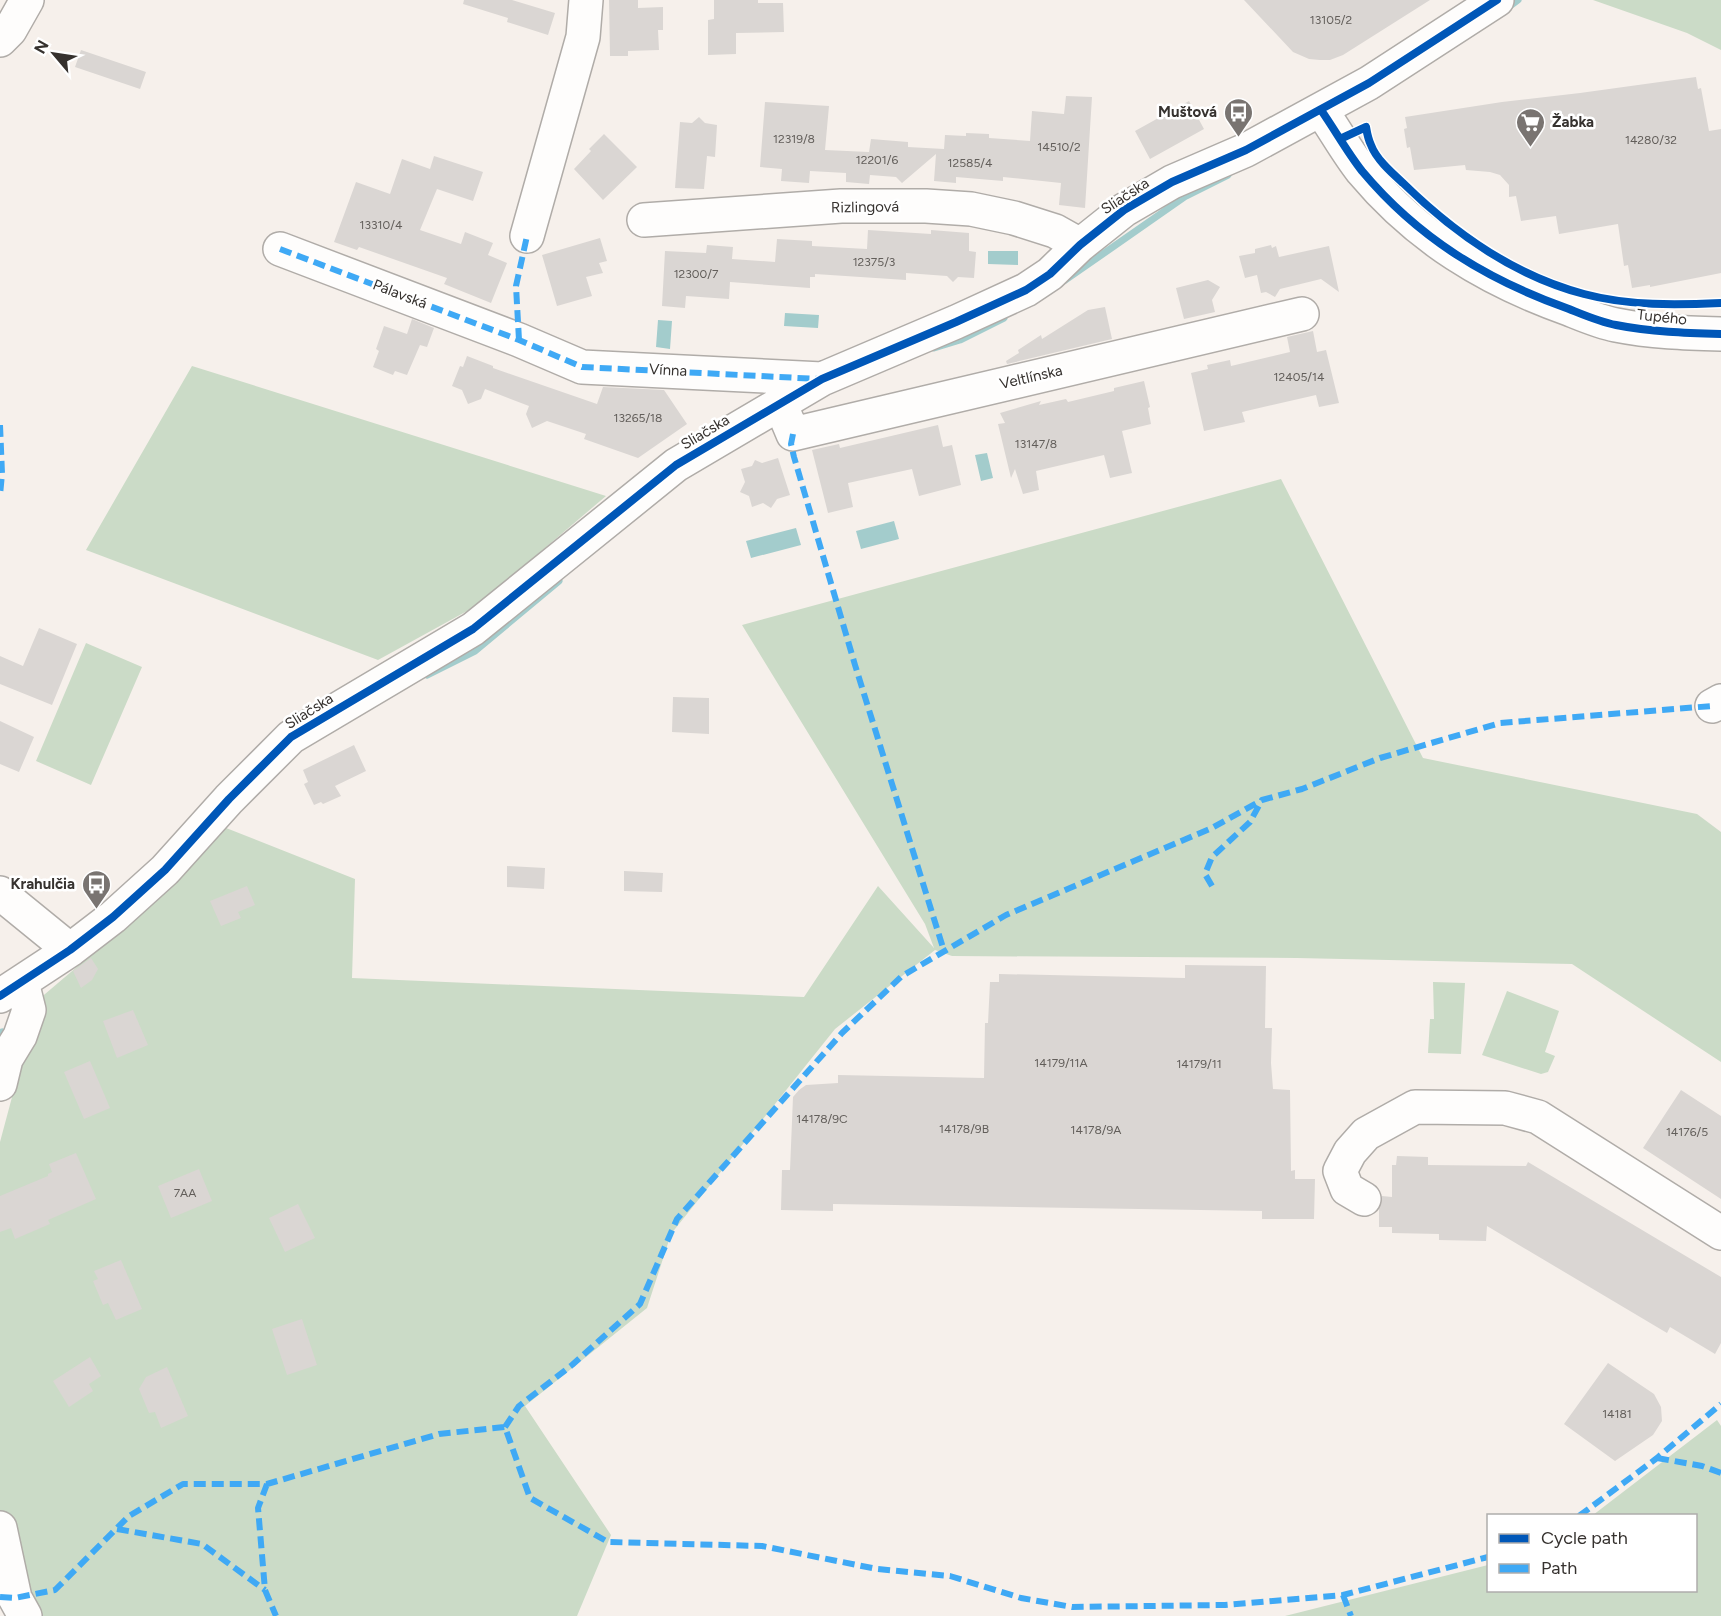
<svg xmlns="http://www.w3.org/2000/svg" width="1721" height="1616" font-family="Figtree,sans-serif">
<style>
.green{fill:#cbdbc7}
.water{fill:#a3cccc}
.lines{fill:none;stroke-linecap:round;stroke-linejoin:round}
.stream{stroke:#a3cccc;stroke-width:7}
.building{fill:#dad6d3}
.minor-casing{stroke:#b0aca8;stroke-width:36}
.minor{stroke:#fefdfc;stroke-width:33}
.quiet{stroke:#3fa9f5;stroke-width:6;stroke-dasharray:12 6;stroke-linecap:butt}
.cycleway-casing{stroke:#fff;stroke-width:11}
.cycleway{stroke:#0057b8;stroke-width:8}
.labels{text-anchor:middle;stroke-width:5;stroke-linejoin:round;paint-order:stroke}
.number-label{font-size:12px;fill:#625e5a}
.poi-label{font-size:15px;font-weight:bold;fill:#36322f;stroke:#fff;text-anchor:end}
.street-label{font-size:15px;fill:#36322f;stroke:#fff}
</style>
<rect width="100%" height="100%" fill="#f6f0eb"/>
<path class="green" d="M 1593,0 L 1721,0 L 1721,50 L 1687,33 Z
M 192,366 L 606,496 L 478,605 L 378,660 L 86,550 Z
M 1281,479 L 1423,758 L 1697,814 L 1721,832 L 1721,1062 L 1572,964 L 1297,958 L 952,956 L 935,950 L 835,1029 L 671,1234 L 647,1308 L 525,1406 L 611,1535 L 577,1616 L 20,1616 L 0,1565 L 0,1142 L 38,1000 L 165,892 L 221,826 L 355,879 L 352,978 L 804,997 L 878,886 L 934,948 L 925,924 L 742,625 Z
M 86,643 L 142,667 L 91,785 L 36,761 Z
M 1433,982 L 1465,983 L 1461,1054 L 1428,1053 L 1430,1019 L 1434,1019 Z
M 1507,991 L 1559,1011 L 1545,1052 L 1555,1056 L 1548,1072 L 1541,1074 L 1482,1055 Z
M 1717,1420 L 1721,1426 L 1721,1616 L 1285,1616 L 1488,1565 L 1488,1590 L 1696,1590 L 1696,1516 L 1593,1515 Z"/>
<path class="water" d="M 988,251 L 1018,251 L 1018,265 L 988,264 Z
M 785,313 L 819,315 L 818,328 L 784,326 Z
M 658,320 L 672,321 L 670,349 L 656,347 Z
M 987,453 L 993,478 L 981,481 L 975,455 Z
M 894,521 L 899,539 L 861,549 L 856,531 Z
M 796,528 L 801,545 L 751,558 L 746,541 Z"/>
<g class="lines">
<path class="stream" d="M 1506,9 L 1518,0
M 1064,281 L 1186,196 L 1228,175
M 934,348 L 960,340 L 1004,318
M 427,675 L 475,651 L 559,581
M 0,1033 L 2,1032"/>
</g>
<path class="building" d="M 464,0 L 512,0 L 555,13 L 548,35 L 507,22 L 508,18 L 463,4 Z
M 609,0 L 638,0 L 638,8 L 663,7 L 663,30 L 658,30 L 659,50 L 628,51 L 628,56 L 610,56 Z
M 714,0 L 758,0 L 758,3 L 783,3 L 784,32 L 736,33 L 736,54 L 708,55 L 708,20 L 714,19 Z
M 1244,0 L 1430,0 L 1343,55 L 1330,60 L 1320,60 L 1309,59 L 1293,52 Z
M 81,50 L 146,72 L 140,89 L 75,67 Z
M 1696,77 L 1698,89 L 1701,88 L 1709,131 L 1721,129 L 1721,273 L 1650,287 L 1650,285 L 1632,288 L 1628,265 L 1624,266 L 1618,224 L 1559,234 L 1556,216 L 1521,221 L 1516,196 L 1509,197 L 1509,185 L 1500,175 L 1490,172 L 1466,170 L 1465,165 L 1414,170 L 1410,147 L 1407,148 L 1404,129 L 1407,128 L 1405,117 L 1502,102 L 1580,93 Z
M 1066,96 L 1092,97 L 1085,208 L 1059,205 L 1061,183 L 1003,177 L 1003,181 L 956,177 L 956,183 L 934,181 L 936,154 L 902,183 L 896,177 L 870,175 L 869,184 L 846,182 L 846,173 L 810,171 L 809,183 L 781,181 L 782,169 L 760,167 L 765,102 L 829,106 L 825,150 L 869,152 L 871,139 L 908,142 L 908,147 L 944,149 L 945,135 L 966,136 L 966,133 L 989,134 L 989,138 L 1030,141 L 1032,111 L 1064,114 Z
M 1189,101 L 1204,129 L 1150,159 L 1135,131 Z
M 699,117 L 705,123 L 717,125 L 715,157 L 707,156 L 704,189 L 675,188 L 680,122 L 692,123 Z
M 604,134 L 637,167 L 603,200 L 574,169 L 591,151 L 589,149 Z
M 434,156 L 483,172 L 473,201 L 437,189 L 420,230 L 461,244 L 465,232 L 493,243 L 488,255 L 507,263 L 491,303 L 444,284 L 447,278 L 359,247 L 357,250 L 334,242 L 356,182 L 390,194 L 402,159 L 430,169 Z
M 868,230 L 931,234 L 931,230 L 969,233 L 969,251 L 976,252 L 974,278 L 958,277 L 953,282 L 947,276 L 906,273 L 906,280 L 815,274 L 815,277 L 810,277 L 810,288 L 730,282 L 729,299 L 686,296 L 685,308 L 662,306 L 665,251 L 706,253 L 707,245 L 733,247 L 732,259 L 775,262 L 777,239 L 812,241 L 812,246 L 867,249 Z
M 600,238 L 607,261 L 599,263 L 603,273 L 586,277 L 592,296 L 557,306 L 542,255 Z
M 1271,245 L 1272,248 L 1276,246 L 1279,257 L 1329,246 L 1339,292 L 1321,279 L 1280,289 L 1275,297 L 1266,292 L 1261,293 L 1257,275 L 1245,278 L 1239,256 L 1255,253 L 1255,249 Z
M 1208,280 L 1220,287 L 1212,300 L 1215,312 L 1184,319 L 1176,288 Z
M 1105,307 L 1112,339 L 1007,364 L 1006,361 L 1019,353 L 1018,350 L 1041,335 L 1042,339 L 1088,310 Z
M 412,319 L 434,328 L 427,347 L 420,345 L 407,375 L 395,371 L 393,375 L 373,367 L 379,351 L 376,349 L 384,326 L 407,334 Z
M 1313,331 L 1317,352 L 1326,350 L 1339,403 L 1319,407 L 1316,395 L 1242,412 L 1245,422 L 1204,431 L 1191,373 L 1208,369 L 1207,365 L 1230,360 L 1231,366 L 1290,352 L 1287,337 Z
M 467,356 L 493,366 L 493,368 L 597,404 L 603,387 L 664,390 L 687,424 L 638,458 L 584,439 L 586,434 L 547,421 L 532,428 L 526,414 L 529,406 L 485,389 L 481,399 L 468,404 L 462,390 L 452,386 L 460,366 L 463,367 Z
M 1144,381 L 1150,407 L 1148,408 L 1151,424 L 1122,431 L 1132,473 L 1110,478 L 1104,455 L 1036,471 L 1039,490 L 1023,494 L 1015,469 L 1011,478 L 998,424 L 1005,423 L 1000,413 L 1041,401 L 1039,405 L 1066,399 L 1068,402 L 1114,391 L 1114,388 Z
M 938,425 L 943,447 L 952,445 L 961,485 L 919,496 L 912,469 L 848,483 L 853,507 L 828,513 L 812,450 L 839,444 L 840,448 Z
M 778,458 L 790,495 L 777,499 L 771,508 L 763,503 L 752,507 L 749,496 L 740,492 L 745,482 L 741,469 L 752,466 L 755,460 L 762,463 Z
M 39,628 L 77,644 L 52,705 L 0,684 L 0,656 L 23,666 Z
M 673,697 L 709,698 L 709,734 L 672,732 Z
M 0,721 L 34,737 L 19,772 L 0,764 Z
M 354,745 L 366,771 L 335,786 L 341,796 L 323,804 L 321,802 L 314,805 L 304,784 L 308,782 L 303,770 Z
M 507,866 L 545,868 L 544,889 L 507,887 Z
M 624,871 L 663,873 L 662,892 L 624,891 Z
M 247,886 L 255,905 L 238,912 L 241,918 L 221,926 L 210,901 Z
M 91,958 L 98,969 L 92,980 L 81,988 L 73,971 Z
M 1185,965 L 1266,966 L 1265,1028 L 1272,1028 L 1271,1063 L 1273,1089 L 1290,1090 L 1291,1171 L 1295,1170 L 1295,1179 L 1315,1179 L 1314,1219 L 1262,1219 L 1262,1211 L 833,1204 L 833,1211 L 781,1210 L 782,1170 L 790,1170 L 793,1097 L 799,1090 L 806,1085 L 838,1083 L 838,1075 L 984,1078 L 985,1023 L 988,1023 L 990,982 L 999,982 L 999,974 L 1185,978 Z
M 133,1010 L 148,1045 L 117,1058 L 103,1021 Z
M 90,1061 L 110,1108 L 84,1119 L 64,1072 Z
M 1681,1090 L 1721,1116 L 1721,1199 L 1643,1148 Z
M 76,1153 L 96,1199 L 48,1220 L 50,1224 L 15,1239 L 11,1228 L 0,1232 L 0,1196 L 48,1176 L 48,1174 L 52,1172 L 49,1164 Z
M 1397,1156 L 1428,1157 L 1428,1165 L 1526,1166 L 1528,1162 L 1721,1277 L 1721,1343 L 1715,1354 L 1670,1327 L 1667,1333 L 1487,1226 L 1486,1241 L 1439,1240 L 1439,1234 L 1392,1233 L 1392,1227 L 1379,1227 L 1379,1209 L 1382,1196 L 1392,1197 L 1392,1165 L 1396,1165 Z
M 199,1169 L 212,1201 L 171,1218 L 158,1186 Z
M 298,1204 L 315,1238 L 285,1252 L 269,1218 Z
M 121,1260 L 142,1309 L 116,1320 L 108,1303 L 103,1305 L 93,1281 L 98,1279 L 94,1271 Z
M 302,1319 L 317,1365 L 287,1375 L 272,1329 Z
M 90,1357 L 101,1376 L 89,1384 L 93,1391 L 69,1407 L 53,1381 Z
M 1608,1363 L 1654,1394 L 1661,1407 L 1662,1421 L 1653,1435 L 1615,1461 L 1564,1424 Z
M 167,1367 L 188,1416 L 161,1428 L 155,1412 L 149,1413 L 139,1389 L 146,1377 Z"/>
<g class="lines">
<defs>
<path id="minor" d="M 0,40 L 10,30 L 27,0
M 1321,110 C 1335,130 1347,152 1362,171 C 1418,238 1487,280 1569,309 C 1584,315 1600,322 1616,325 C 1651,332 1686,333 1721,334
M 644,220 L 841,206 L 926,206 L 971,209 L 1014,218 L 1055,231 L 1080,245
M 527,236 L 583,37 L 586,0
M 280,249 L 519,340 L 582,367 L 822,379
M 780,403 L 793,434 L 1302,314
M 1712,706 L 1721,701
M 0,893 L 70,950
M 0,996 L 70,950 L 113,917 L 165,870 L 229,799 L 291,737 L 473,629 L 676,465 L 822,379 L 956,322 L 1026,290 L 1050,274 L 1080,245 L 1124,210 L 1172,182 L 1246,150 L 1369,83 L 1497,0
M 0,1084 L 6,1059 L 20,1036 L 29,1010 L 22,982
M 1364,1199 L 1347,1189 L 1340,1171 L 1350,1152 L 1366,1134 L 1415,1107 L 1505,1108 L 1538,1117 L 1721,1233
M 0,1528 L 15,1598 L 25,1616"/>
</defs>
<use href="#minor" class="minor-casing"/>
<use href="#minor" class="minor"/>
<path class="quiet" d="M 280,249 L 519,340 L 582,367 L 819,379
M 519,340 L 516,286 L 527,236
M 0,425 L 2,474 L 0,495
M 793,434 L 791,444 L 794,457 L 855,665 L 944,951
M 1212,886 L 1205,874 L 1212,857 L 1250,822 L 1262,800 L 1302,789 L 1380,758 L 1500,723 L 1712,706
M 505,1427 L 519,1406 L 572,1365 L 640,1304 L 677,1219 L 842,1033 L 902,976 L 1006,915 L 1212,828 L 1262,800
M 1657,1458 L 1702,1466 L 1721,1473
M 267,1484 L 258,1508 L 265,1590 L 276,1616
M 1579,1516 L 1657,1458 L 1721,1404
M 117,1529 L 202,1544 L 265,1590
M 1343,1595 L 1351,1616
M 0,1597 L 15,1598 L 55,1590 L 129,1516 L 183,1484 L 267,1484 L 439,1434 L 505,1427 L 530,1498 L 608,1542 L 762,1546 L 877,1569 L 950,1576 L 1021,1598 L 1072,1607 L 1225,1605 L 1343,1595 L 1488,1557"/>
<defs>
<path id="cycleway" d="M 1321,110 C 1335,130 1347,152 1362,171 C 1418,238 1487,280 1569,309 C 1584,315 1600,322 1616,325 C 1651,332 1686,333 1721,334
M 1340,139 L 1366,127 C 1367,133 1368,139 1371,145 C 1376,159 1392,173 1403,183 C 1453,232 1515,276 1584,294 C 1629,306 1676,305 1721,303
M 0,996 L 70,950 L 113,917 L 165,870 L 229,799 L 291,737 L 473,629 L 676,465 L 822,379 L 956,322 L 1026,290 L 1050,274 L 1080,245 L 1124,210 L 1172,182 L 1246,150 L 1369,83 L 1497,0"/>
</defs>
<use href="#cycleway" class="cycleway-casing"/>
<use href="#cycleway" class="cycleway"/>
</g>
<defs>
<symbol id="bus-pin" viewBox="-11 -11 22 30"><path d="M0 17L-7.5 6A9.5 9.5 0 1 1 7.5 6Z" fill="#797471" stroke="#fff"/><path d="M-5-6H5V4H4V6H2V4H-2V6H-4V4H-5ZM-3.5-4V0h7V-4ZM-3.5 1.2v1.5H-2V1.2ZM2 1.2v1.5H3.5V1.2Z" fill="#fff"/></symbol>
<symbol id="supermarket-pin" viewBox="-11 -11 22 30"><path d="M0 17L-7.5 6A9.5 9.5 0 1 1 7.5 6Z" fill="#797471" stroke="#fff"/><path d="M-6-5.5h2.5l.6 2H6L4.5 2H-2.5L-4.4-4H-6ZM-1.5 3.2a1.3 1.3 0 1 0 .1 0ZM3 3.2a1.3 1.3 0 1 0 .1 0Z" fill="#fff"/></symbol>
</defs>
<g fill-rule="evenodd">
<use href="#bus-pin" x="1222" y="96" width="33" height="45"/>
<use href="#supermarket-pin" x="1514" y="106" width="33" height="45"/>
<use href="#bus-pin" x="80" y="868" width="33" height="45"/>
</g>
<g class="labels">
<g class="number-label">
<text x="1331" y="24">13105/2</text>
<text x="794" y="143">12319/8</text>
<text x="1651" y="144">14280/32</text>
<text x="1059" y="151">14510/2</text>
<text x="877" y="164">12201/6</text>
<text x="970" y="167">12585/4</text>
<text x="381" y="229">13310/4</text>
<text x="874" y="266">12375/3</text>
<text x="696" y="278">12300/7</text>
<text x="1299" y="381">12405/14</text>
<text x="638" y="422">13265/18</text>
<text x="1036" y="448">13147/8</text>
<text x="1061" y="1067">14179/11A</text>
<text x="1199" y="1068">14179/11</text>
<text x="822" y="1123">14178/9C</text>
<text x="964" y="1133">14178/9B</text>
<text x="1096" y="1134">14178/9A</text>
<text x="1687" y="1136">14176/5</text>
<text x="185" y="1197">7AA</text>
<text x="1617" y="1418">14181</text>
</g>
<g class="poi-label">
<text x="1217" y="117">Muštová</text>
<text x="1552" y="127" text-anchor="start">Žabka</text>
<text x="75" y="889">Krahulčia</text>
</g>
<g class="street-label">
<text transform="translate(1125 196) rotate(-33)" y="5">Sliačska</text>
<text transform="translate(865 207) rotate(-1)" y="5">Rizlingová</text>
<text transform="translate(400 294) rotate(21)" y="5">Pálavská</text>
<text transform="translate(1662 317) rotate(6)" y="5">Tupého</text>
<text transform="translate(668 370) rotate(3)" y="5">Vínna</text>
<text transform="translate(1031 377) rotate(-13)" y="5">Veltlínska</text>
<text transform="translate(705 432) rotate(-31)" y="5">Sliačska</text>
<text transform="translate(309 711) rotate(-32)" y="5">Sliačska</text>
</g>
</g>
<rect x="1487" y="1514" width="210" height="78" fill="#ffffff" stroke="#afadac" stroke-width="1.5"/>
<rect x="1499" y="1534" width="30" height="9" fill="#0057b8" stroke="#afadac" stroke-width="1.5"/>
<text x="1541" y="1544" font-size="18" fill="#36322f">Cycle path</text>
<rect x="1499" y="1564" width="30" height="9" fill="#3fa9f5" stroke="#afadac" stroke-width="1.5"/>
<text x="1541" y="1574" font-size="18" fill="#36322f">Path</text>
<g transform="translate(54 54) rotate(299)" stroke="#ffffff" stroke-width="4.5" paint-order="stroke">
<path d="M0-4.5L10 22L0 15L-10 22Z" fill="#36322f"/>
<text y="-9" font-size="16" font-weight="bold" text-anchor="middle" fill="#36322f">N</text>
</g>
</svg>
